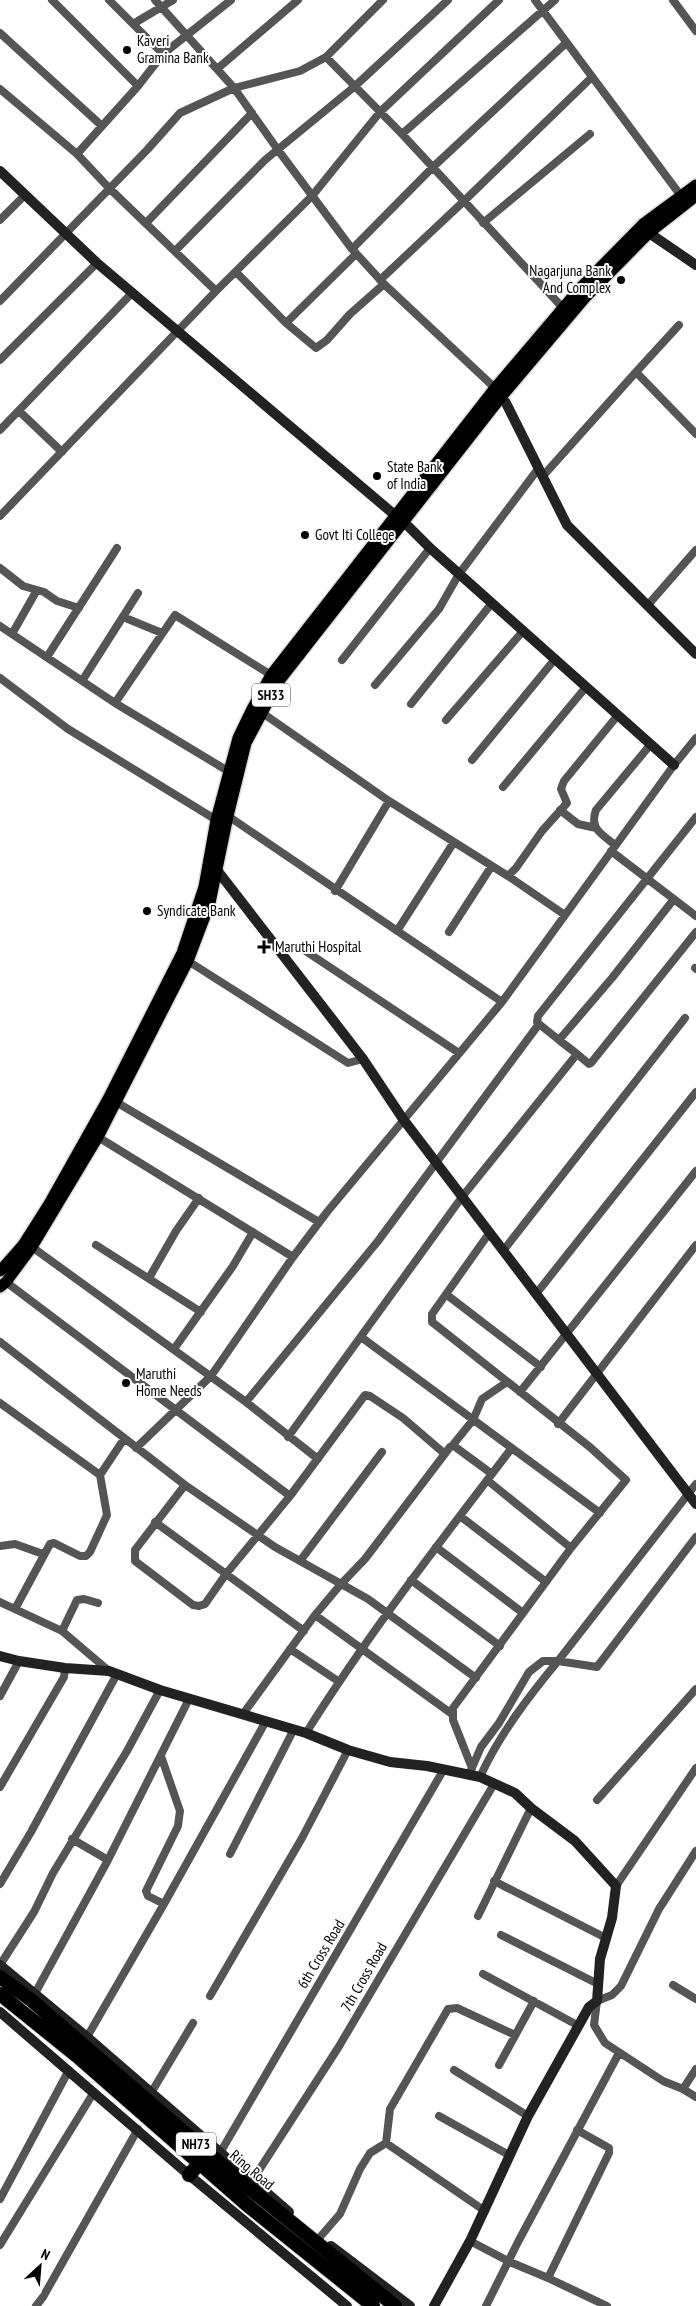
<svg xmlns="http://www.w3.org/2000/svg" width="696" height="2306" font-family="'PT Sans Narrow',sans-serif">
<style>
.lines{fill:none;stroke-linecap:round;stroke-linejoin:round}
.primary-casing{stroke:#dbdbdb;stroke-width:14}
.highway-casing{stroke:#dbdbdb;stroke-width:16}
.street{stroke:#555;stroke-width:8}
.secondary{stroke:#222;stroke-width:10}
.primary{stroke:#000;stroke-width:11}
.highway{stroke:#000;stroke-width:14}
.poi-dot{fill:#000;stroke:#fff;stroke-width:2}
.labels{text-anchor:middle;stroke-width:4;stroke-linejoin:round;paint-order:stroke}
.shield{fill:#fff;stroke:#4c4c4c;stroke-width:1}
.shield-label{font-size:14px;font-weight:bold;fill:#000}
.poi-label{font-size:15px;fill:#000;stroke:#fff;text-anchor:start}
.street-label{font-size:15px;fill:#000;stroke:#fff}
</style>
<rect width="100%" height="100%" fill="#fff"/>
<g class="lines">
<defs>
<path id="primary" d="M 0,1271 L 23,1245 L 49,1204 L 108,1099 L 182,953 L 204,887 L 216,820 L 238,738 L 252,709 L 271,675 L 495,388 L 579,289 L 643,224 L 696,185
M 0,1287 L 6,1282 L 32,1247 L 98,1137 L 188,961 L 210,903 L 228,816 L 246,743 L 279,681 L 502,396 L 585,298 L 649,233 L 696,196"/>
<path id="highway" d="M 0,1977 L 31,2000 L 244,2184 L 395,2306
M 0,1994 L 77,2056 L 246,2204 L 373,2306
M 189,2175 L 199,2164"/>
</defs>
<use href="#primary" class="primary-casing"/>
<use href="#highway" class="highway-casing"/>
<path class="street" d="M 52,0 L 138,86
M 109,0 L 163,54
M 155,0 L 234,88 L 278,150 L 352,249 L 384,284 L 495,388
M 535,0 L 681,196
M 673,0 L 696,31
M 133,24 L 173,0
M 0,33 L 102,126
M 326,57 L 402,134 L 563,308
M 217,69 L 298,0
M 0,89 L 77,154 L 109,188 L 216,291
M 402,134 L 555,0
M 77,154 L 138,86 L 163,54 L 231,0
M 0,220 L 25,195
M 146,223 L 252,113
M 483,223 L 590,134
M 352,249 L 433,167 L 566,43
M 175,251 L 265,160 L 354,87 L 448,0
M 236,272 L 286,323 L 316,348 L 327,340 L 350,314 L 384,284
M 380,280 L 464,201 L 591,78
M 0,301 L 147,150 L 180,113 L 234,88 L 300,71 L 326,57 L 383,0
M 286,323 L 356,254
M 0,360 L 97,263
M 636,372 L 679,325
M 19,411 L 62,452
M 0,430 L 132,293
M 542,477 L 636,372 L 696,434
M 0,516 L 216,291 L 312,196 L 380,112 L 499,0
M 0,568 L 23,586 L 37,590 L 12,634
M 37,590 L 44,592 L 57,601 L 79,608
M 647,606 L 696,550
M 123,617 L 162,633
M 0,626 L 115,703 L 228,771
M 47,657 L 117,548
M 342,660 L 430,548
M 0,678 L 68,729 L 218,821
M 82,681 L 138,593
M 375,685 L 439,609 L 459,574 L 538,469
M 115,703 L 175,615 L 271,675
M 411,704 L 492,603
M 261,712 L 389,801 L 508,876 L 565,915
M 446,720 L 523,631
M 472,760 L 555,659
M 503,787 L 586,687
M 560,810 L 578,824 L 596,828
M 228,816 L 502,1002
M 615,845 C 602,834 589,829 596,810 L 651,744
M 611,851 L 696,916
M 508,876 L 516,868 L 542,831 L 567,803 L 561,789 L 564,781 L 618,715
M 335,891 L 389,801
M 397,931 L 454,842
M 449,932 L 491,867
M 304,950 L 459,1053
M 188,961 L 348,1063 L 363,1059
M 695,968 L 696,969
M 539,1024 L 537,1022 L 538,1016 L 696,817
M 559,1040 L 577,1054
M 116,1102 L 319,1222
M 98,1137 L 293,1257
M 96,1245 L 201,1312
M 32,1247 L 246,1402 L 318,1459
M 503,1251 L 685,1018
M 149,1278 L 176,1231 L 199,1198
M 6,1282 L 290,1496
M 536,1294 L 696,1092
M 447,1295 L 541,1367
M 361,1337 L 600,1513
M 0,1342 L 185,1485 L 275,1547 L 368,1599 L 476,1678
M 174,1349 L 233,1266 L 253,1232
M 520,1392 L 696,1171
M 246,1402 L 378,1241 L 539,1024 L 559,1040 L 612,978 L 674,899
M 0,1403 L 100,1475
M 558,1424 L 696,1245
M 288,1437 L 462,1197 L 577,1054 L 589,1064 L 591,1063 L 696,932
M 452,1446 L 473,1420 L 482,1399 L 507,1382
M 136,1448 L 211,1376 L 293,1257 L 327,1212 L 502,1002 L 674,765 L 696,738
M 487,1480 L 571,1548
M 185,1485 L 135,1550 L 135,1561 L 193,1605 L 199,1606 L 205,1604 L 226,1574 L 290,1496 L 365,1395 L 370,1396 L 403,1418 L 445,1454
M 460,1516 L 546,1582
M 155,1522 L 304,1631
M 0,1546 L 15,1544 L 43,1554
M 436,1547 L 523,1613
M 300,1561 L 382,1452
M 411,1580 L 500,1646
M 0,1602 L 62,1631 L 109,1671
M 15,1609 L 50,1544 L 54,1543 L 80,1556 L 86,1556 L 90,1552 L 107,1515 L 100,1475 L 124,1439
M 315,1615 L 452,1714
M 62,1631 L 77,1600 L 84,1599 L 98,1603
M 290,1649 L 338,1681
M 0,1696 L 19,1661
M 243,1714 L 315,1615 L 341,1584 L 365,1559 L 450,1447 L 454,1446 L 492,1474
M 306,1733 C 368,1634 440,1542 511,1449
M 472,1768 L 453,1720 L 453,1708 L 571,1548 L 626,1480 L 591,1448 L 432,1322 L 432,1314 L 490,1232
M 471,1770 L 481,1747 L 499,1723 L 529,1672 L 543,1661 L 558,1661 L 696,1484
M 480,1777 C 499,1735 529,1696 558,1661 L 597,1667 L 696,1537
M 0,1787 L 64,1677 L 65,1668
M 597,1800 L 696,1689
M 696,1851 L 659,1909 L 621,1986 L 612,1995 L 597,2001 L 594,2025 L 605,2043 L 663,2081 L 683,2089 L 696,2097
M 230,1854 L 294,1729
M 108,1860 L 189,1699
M 494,1881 L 606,1938
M 0,1884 L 31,1832 L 117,1674
M 616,1886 L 696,1768
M 164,1904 L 266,1721
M 478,1916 L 531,1808
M 501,1935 L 598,1984
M 0,1965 L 34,1912 L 53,1873 L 127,1751 L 160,1690
M 483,1974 L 579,2026
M 673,1985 L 696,1999
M 210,1996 L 302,1838 L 348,1750
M 33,1997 L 108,1860 L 72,1839
M 87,2037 L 164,1904 L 148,1896 L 146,1891 L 178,1826 L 179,1818 L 180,1811 L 161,1756
M 499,2065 L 534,2001
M 454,2070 L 528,2116
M 683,2089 L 696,2069
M 151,2093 L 193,2023
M 439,2116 L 509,2155
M 386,2143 L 390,2109 L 448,2009 L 457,2008 L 515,2035
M 220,2153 L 444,1769
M 252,2181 L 338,2048 L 494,1784
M 0,2199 L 69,2070
M 320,2237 L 340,2214 L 360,2169 L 370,2153 L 386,2143 L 485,2211
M 470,2241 L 510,2262 L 548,2278 L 609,2153 L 609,2148 L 577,2130
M 0,2245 L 94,2092
M 548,2278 L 607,2306
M 36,2306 L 43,2297 L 138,2129
M 486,2306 L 518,2242 L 619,2053"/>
<path class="secondary" d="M 0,171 L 97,263 L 409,527 L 430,548 L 674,765
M 645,227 L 649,233 L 696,265
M 497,390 L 506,403 L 567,525 L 696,654
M 212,866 L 217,870 L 363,1059 L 403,1119 L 696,1504
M 0,1656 L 19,1661 L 65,1668 L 109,1671 L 160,1690 L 306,1733 L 348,1750 L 390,1762 L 427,1766 L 480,1777 L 515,1793 L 531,1808 L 575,1841 L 616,1886 L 612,1918 L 600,1959 L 597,2001 L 589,2007 L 528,2116 L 470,2241 L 434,2306
M 0,1965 L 87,2037 L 289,2212
M 0,2012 L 189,2175 L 347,2306
M 331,2246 L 410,2306"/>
<use href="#primary" class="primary"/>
<use href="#highway" class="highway"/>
</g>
<g class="poi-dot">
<circle cx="127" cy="50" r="5"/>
<circle cx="621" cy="280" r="5"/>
<circle cx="377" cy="476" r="5"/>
<circle cx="305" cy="535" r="5"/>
<circle cx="147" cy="911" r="5"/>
<path d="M261.5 939.5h5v5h5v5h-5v5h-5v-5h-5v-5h5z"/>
<circle cx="126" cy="1383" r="5"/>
</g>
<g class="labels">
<g class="shield">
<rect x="252" y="683.5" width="38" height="23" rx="4"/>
<rect x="176" y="2132.5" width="40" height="23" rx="4"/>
</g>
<g class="shield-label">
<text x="271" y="700">SH33</text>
<text x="196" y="2149">NH73</text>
</g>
<g class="poi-label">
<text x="137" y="46">Kaveri<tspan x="137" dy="17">Gramina Bank</tspan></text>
<text x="611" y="276" text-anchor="end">Nagarjuna Bank<tspan x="611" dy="17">And Complex</tspan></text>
<text x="387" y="472">State Bank<tspan x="387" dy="17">of India</tspan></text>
<text x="315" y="540">Govt Iti College</text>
<text x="157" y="916">Syndicate Bank</text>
<text x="275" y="952">Maruthi Hospital</text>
<text x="136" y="1379">Maruthi<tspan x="136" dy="17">Home Needs</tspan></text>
</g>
<g class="street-label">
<text transform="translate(321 1954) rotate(-59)" y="5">6th Cross Road</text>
<text transform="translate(364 1977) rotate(-60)" y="5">7th Cross Road</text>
<text transform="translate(252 2170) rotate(40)" y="5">Ring Road</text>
</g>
</g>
<g transform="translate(40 2266) rotate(26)" stroke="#ffffff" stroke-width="4" paint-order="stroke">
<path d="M0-4L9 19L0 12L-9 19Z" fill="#000000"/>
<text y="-8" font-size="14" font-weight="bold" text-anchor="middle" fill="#000000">N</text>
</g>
</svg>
